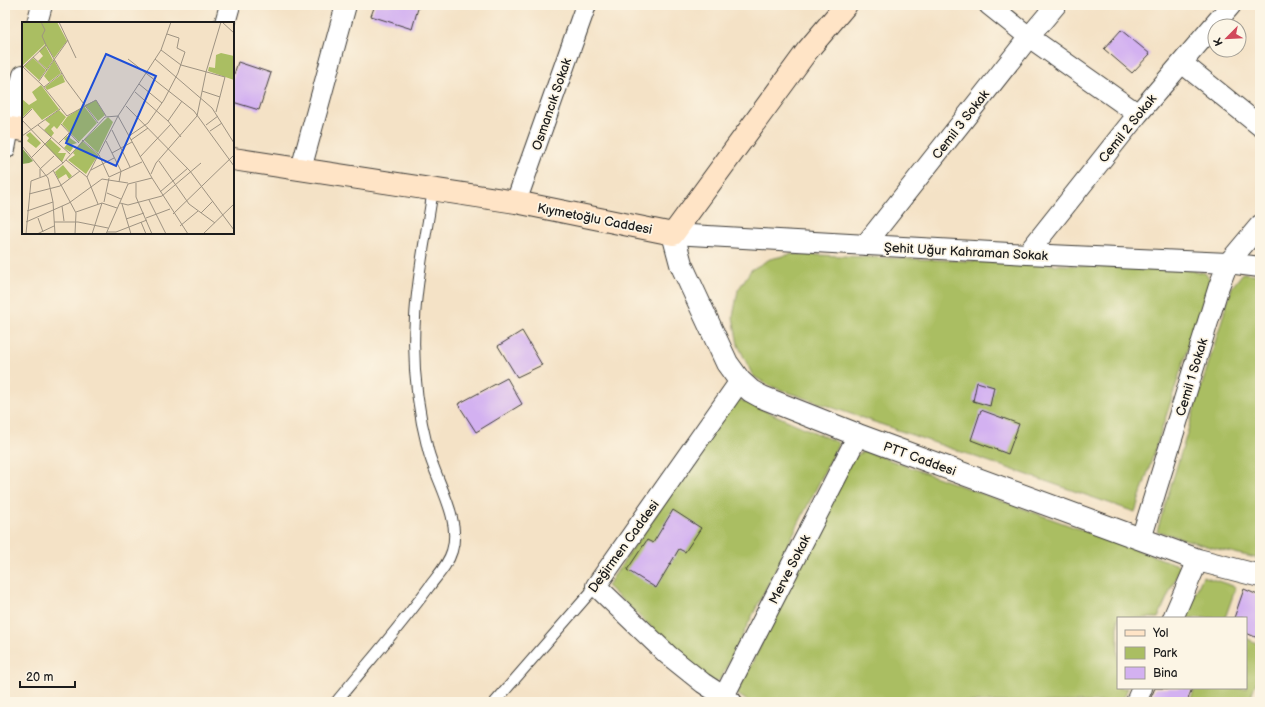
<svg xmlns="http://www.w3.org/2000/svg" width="1265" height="707" font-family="'Balsamiq Sans',sans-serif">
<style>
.green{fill:#aabe62;stroke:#636d3f}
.building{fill:#d3b1f1}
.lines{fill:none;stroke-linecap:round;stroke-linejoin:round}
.service-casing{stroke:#3c3a36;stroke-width:12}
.minor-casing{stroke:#3c3a36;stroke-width:22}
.tertiary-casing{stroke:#3c3a36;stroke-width:24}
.secondary-casing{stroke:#3c3a36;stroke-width:24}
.service{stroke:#fff;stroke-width:10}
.minor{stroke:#fff;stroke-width:20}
.tertiary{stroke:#fff;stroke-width:22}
.secondary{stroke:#ffe4c6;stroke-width:22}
.labels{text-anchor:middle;stroke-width:3.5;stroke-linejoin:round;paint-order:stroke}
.street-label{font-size:13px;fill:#1c1c1c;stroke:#fcf5e5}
.inset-road{fill:none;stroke:#9e9382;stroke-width:1}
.view{fill:#1d4ed8;fill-opacity:0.15;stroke:#1d4ed8;stroke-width:2}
.inset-edge{fill:none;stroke:#1c1c1c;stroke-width:2}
</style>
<rect width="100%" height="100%" fill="#fcf5e5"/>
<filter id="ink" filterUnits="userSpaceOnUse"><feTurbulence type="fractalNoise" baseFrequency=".025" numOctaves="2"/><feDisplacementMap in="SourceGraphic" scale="8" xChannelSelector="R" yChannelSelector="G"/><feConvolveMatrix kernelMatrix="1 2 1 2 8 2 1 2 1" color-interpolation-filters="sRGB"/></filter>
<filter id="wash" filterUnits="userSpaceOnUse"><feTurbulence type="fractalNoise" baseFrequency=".012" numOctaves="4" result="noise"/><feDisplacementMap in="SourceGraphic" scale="16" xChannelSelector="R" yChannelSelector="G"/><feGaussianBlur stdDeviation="0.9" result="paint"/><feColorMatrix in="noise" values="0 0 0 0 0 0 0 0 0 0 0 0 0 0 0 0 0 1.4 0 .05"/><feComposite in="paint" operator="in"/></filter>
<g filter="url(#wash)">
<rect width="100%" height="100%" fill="#f4e2c6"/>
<path class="green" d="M 792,254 L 1190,270 L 1205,273 L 1210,280 L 1135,512 L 770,386 L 753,376 L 738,345 L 733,317 L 738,290 L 751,270 L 770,259 Z
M 1243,273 L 1260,275 L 1260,559 L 1214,548 L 1157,531 L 1232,287 Z
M 736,398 L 839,443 L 721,678 L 716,683 L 705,677 L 607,586 Z
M 865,451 L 1181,566 L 1158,618 L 1118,618 L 1118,688 L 1128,688 L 1122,702 L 749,702 L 737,694 L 851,458 Z
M 1203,576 L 1236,587 L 1225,618 L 1184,618 Z
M 1246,638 L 1260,645 L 1260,683 L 1256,682 L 1249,702 L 1189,702 L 1195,688 L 1246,688 Z"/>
<g id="blocks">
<path class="building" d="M 375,5 L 419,5 L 412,29 L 371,16 Z
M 1121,30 L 1150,54 L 1132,73 L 1104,49 Z
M 238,62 L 271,73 L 259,110 L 233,102 L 233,77 Z
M 522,331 L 542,365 L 517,377 L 498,346 Z
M 507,378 L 522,404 L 476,432 L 458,404 Z
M 977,382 L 994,387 L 990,406 L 973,401 Z
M 981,410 L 1019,424 L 1008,454 L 971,440 Z
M 673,510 L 701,528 L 685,552 L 679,549 L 656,588 L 627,570 L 647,540 L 653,543 Z
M 1244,589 L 1260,596 L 1260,639 L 1246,633 L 1246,618 L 1234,618 Z
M 1155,688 L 1192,688 L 1187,702 L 1149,702 Z"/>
</g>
</g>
<g filter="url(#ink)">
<use href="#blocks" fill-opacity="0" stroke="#3c3a36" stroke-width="1"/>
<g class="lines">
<defs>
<path id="service" d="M 336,702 C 367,664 400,627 429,587 C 437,576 448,565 452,551 C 462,519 436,481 428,450 C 417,407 412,362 415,318 C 417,275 427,232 433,189
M 495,702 L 596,586"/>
<path id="minor" d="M 989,5 L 1029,37 L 1138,114
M 37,23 L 42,5
M 225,23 L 230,5
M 1182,63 L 1260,126
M 5,149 L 9,128 L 23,75
M 301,169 L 346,5
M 516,202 L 586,5
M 673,234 L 1027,254 L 1228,263 L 1260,267
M 865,245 L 1029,37 L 1056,5
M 1027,254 L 1138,114 L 1231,5
M 1141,539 L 1219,286 L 1228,263 L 1260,225
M 1173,618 L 1198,560
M 721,702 L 858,435
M 732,702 L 703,683 L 668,655 L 596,586 L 740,381
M 1136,702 L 1142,688"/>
<path id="tertiary" d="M 673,234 L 681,264 L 727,363 L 740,381 L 751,391 L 762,397 L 858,435 L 1198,560 L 1260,576"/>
<path id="secondary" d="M 5,127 L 23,130
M 233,159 L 516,202 L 673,234 L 807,51 L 846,5"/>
</defs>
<use href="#service" class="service-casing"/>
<use href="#minor" class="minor-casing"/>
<use href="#tertiary" class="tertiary-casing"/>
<use href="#secondary" class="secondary-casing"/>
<use href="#service" class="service"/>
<use href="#minor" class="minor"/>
<use href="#tertiary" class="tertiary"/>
<use href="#secondary" class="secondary"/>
</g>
</g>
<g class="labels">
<g class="street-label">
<text transform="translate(551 104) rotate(-71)" y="5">Osmancık Sokak</text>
<text transform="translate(960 124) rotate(-52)" y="5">Cemil 3 Sokak</text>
<text transform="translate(1127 128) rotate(-51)" y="5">Cemil 2 Sokak</text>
<text transform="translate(595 218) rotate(11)" y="5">Kıymetoğlu Caddesi</text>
<text transform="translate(966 251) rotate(3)" y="5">Şehit Uğur Kahraman Sokak</text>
<text transform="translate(1191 377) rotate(-73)" y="5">Cemil 1 Sokak</text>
<text transform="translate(920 458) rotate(20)" y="5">PTT Caddesi</text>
<text transform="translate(623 546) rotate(-54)" y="5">Değirmen Caddesi</text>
<text transform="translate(789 569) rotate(-63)" y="5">Merve Sokak</text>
</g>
</g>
<g transform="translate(22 22)">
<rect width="212" height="212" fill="#f4e2c6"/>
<path d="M 0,0 L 35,0 L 45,19 L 32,36 L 23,22 L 0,44 ZM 23,23 L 31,38 L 25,47 L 16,39 L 21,34 L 17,29 ZM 199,31 L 212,34 L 212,58 L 186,49 L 187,45 L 193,46 L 194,33 ZM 11,36 L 24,48 L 17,58 L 2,44 ZM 32,38 L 39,51 L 27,60 L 22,54 ZM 40,52 L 43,60 L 25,68 L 23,65 ZM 19,63 L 37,87 L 20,98 L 10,86 L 0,96 L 0,77 L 7,83 L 15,78 L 10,70 ZM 74,78 L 83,93 L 76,99 L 63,83 ZM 62,84 L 75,101 L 57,120 L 40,102 L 45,95 ZM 37,88 L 44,95 L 35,107 L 32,104 L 29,107 L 32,111 L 29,115 L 22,108 L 28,102 L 23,98 ZM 86,95 L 91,100 L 76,131 L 62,118 ZM 8,110 L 19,121 L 14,126 L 5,119 L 7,116 L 4,113 ZM 45,114 L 55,121 L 49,123 L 51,126 L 48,130 L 42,126 L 46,121 L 42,117 ZM 28,117 L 39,127 L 36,131 L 44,131 L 40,140 L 23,123 ZM 60,119 L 76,133 L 64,152 L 46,138 L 53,133 L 51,131 ZM 41,143 L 50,154 L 47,157 L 44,152 L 36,157 L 33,150 Z" fill="#aabe62"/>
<path d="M 0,126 L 11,139 L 7,141 L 0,142 Z" fill="#87a558"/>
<path class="inset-road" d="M 19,0 L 23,8 L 20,14 L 24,23 L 44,58 L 76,101M 37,0 L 54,36M 102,0 L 121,0M 200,0 L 212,11M 24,23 L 1,45 L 20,63 L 45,94 L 74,78 L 84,94M 139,28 L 159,43 L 203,55 L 194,90M 11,35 L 25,48M 106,37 L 172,89 L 212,144M 133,37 L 190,86 L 212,121M 17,59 L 46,18M 117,62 L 140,81M 22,65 L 40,51M 180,69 L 198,75M 113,70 L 146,99 L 159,115M 104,84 L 168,149 L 212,208M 0,97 L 10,87M 0,98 L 41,141M 146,99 L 160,79M 39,102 L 57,121M 16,103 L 48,132M 184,103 L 196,94M 90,108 L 108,145M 188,109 L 200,101M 0,114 L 38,87M 107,114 L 126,101 L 142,78 L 156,51 L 163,30 L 155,26 L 157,16 L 145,12M 60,118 L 77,133 L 87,155 L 120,140M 109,118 L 126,106M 84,119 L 99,149 L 97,160M 36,122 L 47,111M 0,124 L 26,156 L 31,180 L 33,212M 90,131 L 110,120M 118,135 L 149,102M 9,136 L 29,116M 44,138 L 65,155M 137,139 L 167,182 L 193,201M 31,148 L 54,191 L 53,212M 69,148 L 92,136M 129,152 L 134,141 L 175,94 L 184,50 L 199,0M 18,155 L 18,147 L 32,134M 130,156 L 166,212M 114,161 L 114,175 L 130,212M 138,170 L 166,146M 85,171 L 99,177M 7,172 L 38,164 L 58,149M 127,178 L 144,212M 82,180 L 87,156M 98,181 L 106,183 L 140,174 L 179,141M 100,182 L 109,212M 40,184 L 42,199M 5,189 L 31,180M 54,190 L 80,181 L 95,186M 179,191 L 191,179M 151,192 L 212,133M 16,196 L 21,210M 124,196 L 148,187M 104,197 L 122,191M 4,200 L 47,181 L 80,157 L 106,161M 32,200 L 56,200 L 86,206M 119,200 L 124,212M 158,204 L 176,189M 85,210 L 94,210 L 125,198M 4,212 L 9,159 L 25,153 L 41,141 L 83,95 L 96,94 L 65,155 L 76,182M 15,212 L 32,204M 70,212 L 80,181M 84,212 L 106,162 L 130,156 L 96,94 L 139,28 L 149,0M 181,212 L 212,182"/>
<path class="view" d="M 84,32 L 134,54 L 94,144 L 44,121 Z"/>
<rect width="212" height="212" class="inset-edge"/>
</g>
<rect width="1265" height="707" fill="none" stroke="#fcf5e5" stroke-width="20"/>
<rect x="1117" y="617" width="130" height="72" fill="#fcf5e5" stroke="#a29e95"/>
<rect x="1125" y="630" width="20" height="6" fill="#ffe4c6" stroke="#a29e95"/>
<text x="1153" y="637" font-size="12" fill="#1c1c1c">Yol</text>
<rect x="1125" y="647" width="20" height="12" fill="#aabe62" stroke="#a29e95"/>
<text x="1153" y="657" font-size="12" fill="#1c1c1c">Park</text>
<rect x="1125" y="667" width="20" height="12" fill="#d3b1f1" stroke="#a29e95"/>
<text x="1153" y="677" font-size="12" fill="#1c1c1c">Bina</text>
<g transform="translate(1227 38) rotate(246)"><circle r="19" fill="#fcf5e5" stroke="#a29e95"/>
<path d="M0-3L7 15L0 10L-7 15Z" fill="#d1495b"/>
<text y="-6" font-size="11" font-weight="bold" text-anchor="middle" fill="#1c1c1c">K</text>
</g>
<path d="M20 681v6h55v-6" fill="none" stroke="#1c1c1c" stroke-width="2"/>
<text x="26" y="681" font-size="12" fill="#1c1c1c" stroke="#fcf5e5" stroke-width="3" paint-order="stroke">20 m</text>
</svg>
